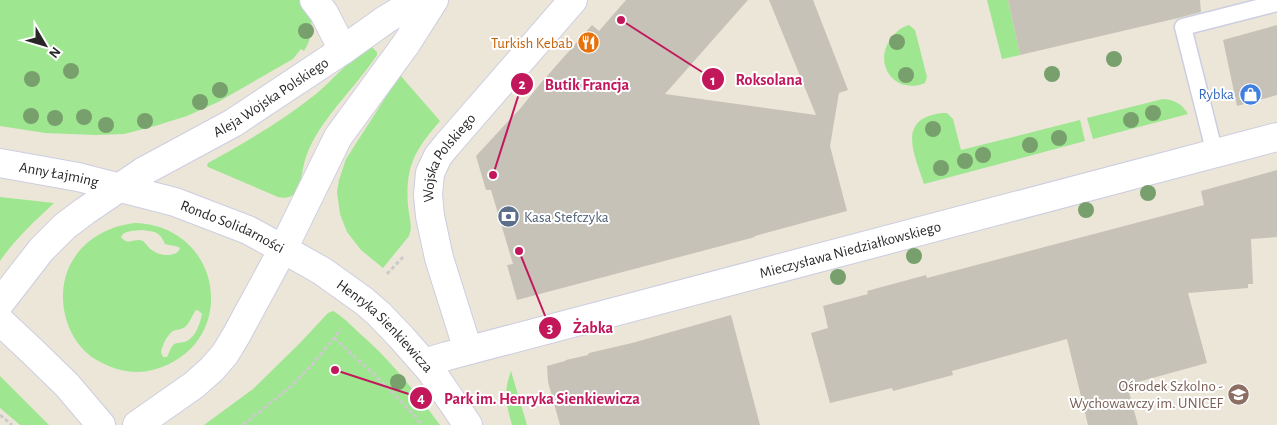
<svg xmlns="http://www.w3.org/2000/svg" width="1277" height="425" font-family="'Alegreya Sans',sans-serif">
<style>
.green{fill:#9fe690;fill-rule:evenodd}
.building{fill:#c6c2b8}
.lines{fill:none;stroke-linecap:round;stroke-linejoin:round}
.lane-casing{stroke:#cdcde2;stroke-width:19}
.street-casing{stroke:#cdcde2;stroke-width:30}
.secondary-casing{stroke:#cdcde2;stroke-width:30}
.path{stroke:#cbcbcb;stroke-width:3;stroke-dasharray:4 2.5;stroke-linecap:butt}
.lane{stroke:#fff;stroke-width:16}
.street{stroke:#fff;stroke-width:28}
.secondary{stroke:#fff;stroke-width:28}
.tree{fill:#78a06d}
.labels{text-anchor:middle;stroke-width:4;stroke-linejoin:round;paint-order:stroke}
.food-label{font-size:15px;fill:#c56008;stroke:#fff;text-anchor:end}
.shop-label{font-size:15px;fill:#366cbe;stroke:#fff;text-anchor:end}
.street-label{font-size:15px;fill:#272727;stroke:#fff}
.service-label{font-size:15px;fill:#4e5e75;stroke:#fff;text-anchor:start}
.education-label{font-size:15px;fill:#785e54;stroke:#fff;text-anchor:end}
.leader{fill:none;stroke:#c2185b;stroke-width:2}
.callout-dot{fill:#c2185b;stroke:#fff;stroke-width:2}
.mark-label{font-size:15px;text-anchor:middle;font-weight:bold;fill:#fff}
.callout-label{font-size:16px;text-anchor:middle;font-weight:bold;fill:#c2185b;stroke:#fff;stroke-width:4;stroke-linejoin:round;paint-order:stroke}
</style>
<rect width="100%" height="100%" fill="#ebe6d8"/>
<path class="green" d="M 0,0 L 299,0 L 309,6 C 313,22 313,37 304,51 L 301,49 L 293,59 L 218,102 L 187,116 L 155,126 L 124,134 L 96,135 L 45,133 L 0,126 Z
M 987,0 L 1008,0 L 1020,55 L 1002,59 Z
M 909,25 L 915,30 L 927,77 L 925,83 C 893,96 871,61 893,36 C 898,30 902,27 909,25 Z
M 372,47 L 377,52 L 377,55 C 356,87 325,114 309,149 C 307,154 305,159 304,164 C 300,180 301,202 278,197 L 208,167 L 207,165 L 208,163 C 246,142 282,121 316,94 C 332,81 354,54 372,47 Z
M 400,75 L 440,121 C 415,150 405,166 408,206 C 409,217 413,226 409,236 L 383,268 L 361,250 L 347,232 L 340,214 L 337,192 L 339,180 L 346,159 Z
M 1163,99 C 1175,100 1182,104 1188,114 L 1093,139 L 1087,118 Z
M 943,113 L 947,113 L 953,119 L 961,150 L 1080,120 L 1085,141 L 924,184 C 915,155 895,118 943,113 Z
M 0,197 L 54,203 C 35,221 15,239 0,261 Z
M 135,223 C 224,226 240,344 156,369 C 135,376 113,370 95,359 C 73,345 62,318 63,293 C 65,253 97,227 135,223 ZM 142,230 C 156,232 159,231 165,244 C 170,246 176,245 180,248 C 177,258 159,256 152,250 C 148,248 147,244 143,241 C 134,237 129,247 121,237 C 124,230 135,231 142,230 ZM 196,310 L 199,311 L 202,314 C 200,324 196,336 187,341 C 183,343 179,342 174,344 L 171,348 L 167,357 L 163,357 L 161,352 C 163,345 166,336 173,331 C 177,329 181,330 185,327 C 190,323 192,315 196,310 Z
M 333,311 C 342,316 350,324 357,331 C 389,358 415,391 440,425 L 204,425 L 253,389 L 300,343 L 328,313 Z
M 511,371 L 527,425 L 512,425 C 506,404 503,392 511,371 Z
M 0,376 L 49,425 L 20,425 L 0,408 Z"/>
<path class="building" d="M 626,0 L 748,0 L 665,94 L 816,115 L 769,0 L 813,0 L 848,90 L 839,93 L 830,146 L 847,211 L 755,236 L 755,237 L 517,300 L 507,265 L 513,264 L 491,190 L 486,190 L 476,156 L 512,117 L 519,110 L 540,84 L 592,25 L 599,31 Z
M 1008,0 L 1200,0 L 1201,12 L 1178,18 L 1020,55 Z
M 1277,25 L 1277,95 L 1237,106 L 1223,40 Z
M 1277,170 L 1277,237 L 1251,239 L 1253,284 L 1248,284 L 1248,288 L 1188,293 L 1207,363 L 1127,385 L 1138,425 L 1088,425 L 1067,339 L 952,371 L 953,375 L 893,391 L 892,388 L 830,403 L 811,333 L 828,328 L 823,306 L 868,294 L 867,291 L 926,275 L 927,278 L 1204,205 L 1201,191 Z
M 731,315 L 760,425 L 560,425 L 548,382 L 547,366 L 565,361 L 566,360 L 588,355 L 589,353 L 632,343 Z"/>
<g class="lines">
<defs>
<path id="lane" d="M 1215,154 L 1183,27 L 1277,3"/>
<g id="street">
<path d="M 314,0 L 324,13 L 343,50"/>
<path id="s1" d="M 468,350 L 439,258 L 430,216 L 428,195 L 430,173 L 438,156 L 447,145 L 573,0"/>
<path id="s2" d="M 424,363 L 447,356 L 1277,137"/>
</g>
<g id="secondary">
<path id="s3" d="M 0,163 L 78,177 L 175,202 L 248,230 L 283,249 L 322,271 L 364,301 L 379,314 L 401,337 L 431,371 L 468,425"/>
<path id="s4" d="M 0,303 L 41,250 L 65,226 L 85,211 L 144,171 L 233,123 L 343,50 L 385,20 L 418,0"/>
<path d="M 0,321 L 31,350 L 67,385 L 101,425"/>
<path d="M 137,425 L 194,385 L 212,369 L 225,354 L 237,334 L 283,249 L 338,137 L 406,44 L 434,0"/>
</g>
</defs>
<use href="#lane" class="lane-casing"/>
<use href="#street" class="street-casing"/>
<use href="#secondary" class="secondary-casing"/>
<path class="path" d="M 387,274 L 403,257
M 334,338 L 378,378 L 416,417 L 421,425
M 0,415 L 12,425
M 243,425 L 289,388 L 311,366 L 341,329"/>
<use href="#lane" class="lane"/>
<use href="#street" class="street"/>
<use href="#secondary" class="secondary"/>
</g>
<g class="tree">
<circle cx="306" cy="31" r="8"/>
<circle cx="897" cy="42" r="8"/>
<circle cx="1114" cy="59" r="8"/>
<circle cx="71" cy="71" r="8"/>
<circle cx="1052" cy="74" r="8"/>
<circle cx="906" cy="75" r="8"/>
<circle cx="32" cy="79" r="8"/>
<circle cx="220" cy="90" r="8"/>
<circle cx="200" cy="102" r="8"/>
<circle cx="1153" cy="113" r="8"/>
<circle cx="31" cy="116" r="8"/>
<circle cx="84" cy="117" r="8"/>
<circle cx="55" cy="118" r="8"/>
<circle cx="1131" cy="120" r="8"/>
<circle cx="145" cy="121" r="8"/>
<circle cx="106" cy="125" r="8"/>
<circle cx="933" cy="129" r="8"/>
<circle cx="1059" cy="138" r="8"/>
<circle cx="1030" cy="145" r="8"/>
<circle cx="983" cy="155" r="8"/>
<circle cx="965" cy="161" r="8"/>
<circle cx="941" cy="168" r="8"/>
<circle cx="1148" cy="193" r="8"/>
<circle cx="1086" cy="210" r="8"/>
<circle cx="914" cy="256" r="8"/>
<circle cx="838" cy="277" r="8"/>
<circle cx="398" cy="382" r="8"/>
</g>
<defs>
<symbol id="restaurant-disc" viewBox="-11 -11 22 22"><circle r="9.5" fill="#e8710a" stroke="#fff"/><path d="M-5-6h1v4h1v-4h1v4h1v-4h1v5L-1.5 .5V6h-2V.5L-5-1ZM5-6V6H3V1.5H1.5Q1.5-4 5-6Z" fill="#fff"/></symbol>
<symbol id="shop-disc" viewBox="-11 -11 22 22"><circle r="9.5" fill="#3f7fe0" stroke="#fff"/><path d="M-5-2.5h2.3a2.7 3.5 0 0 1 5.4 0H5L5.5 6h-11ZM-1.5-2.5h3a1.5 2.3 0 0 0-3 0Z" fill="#fff"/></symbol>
<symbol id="bank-disc" viewBox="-11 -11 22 22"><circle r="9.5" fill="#5c6f8a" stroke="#fff"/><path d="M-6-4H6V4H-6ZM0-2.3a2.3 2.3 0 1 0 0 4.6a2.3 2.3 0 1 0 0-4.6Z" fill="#fff"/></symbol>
<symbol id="school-disc" viewBox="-11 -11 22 22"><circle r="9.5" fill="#8d6e63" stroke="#fff"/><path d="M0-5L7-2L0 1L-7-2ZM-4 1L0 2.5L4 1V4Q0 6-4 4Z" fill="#fff"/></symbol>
</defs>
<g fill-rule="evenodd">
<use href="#restaurant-disc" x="576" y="30" width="25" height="25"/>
<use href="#shop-disc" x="1238" y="82" width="25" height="25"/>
<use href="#bank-disc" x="496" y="204" width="25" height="25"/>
<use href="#school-disc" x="1226" y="382" width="25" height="25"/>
</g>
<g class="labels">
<g class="food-label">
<text x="573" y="48">Turkish Kebab</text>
</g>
<g class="shop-label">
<text x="1234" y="99">Rybka</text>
</g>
<g class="street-label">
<text dy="5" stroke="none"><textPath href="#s4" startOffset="344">Aleja Wojska Polskiego</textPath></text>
<text dy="5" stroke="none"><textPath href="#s1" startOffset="204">Wojska Polskiego</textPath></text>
<text dy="5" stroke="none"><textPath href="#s3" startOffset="60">Anny Łajming</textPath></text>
<text dy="5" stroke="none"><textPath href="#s3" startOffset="242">Rondo Solidarności</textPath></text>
<text dy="5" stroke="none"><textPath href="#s2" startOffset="441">Mieczysława Niedziałkowskiego</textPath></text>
<text dy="5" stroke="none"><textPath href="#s3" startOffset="426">Henryka Sienkiewicza</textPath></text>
</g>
<g class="service-label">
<text x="524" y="222">Kasa Stefczyka</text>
</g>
<g class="education-label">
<text x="1223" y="391">Ośrodek Szkolno -<tspan x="1223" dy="17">Wychowawczy im. UNICEF</tspan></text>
</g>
</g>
<path class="leader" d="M621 20L713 79M493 175L522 84M519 251L550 328M335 370L421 398"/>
<g class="callout-dot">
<circle cx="621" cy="20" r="5"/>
<circle cx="493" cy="175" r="5"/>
<circle cx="519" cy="251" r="5"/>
<circle cx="335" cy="370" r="5"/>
<circle cx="713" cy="79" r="12"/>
<circle cx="522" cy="84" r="12"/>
<circle cx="550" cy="328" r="12"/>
<circle cx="421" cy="398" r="12"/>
</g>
<g class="mark-label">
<text x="713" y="85">1</text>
<text x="522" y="89">2</text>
<text x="550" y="333">3</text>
<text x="421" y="403">4</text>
</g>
<g class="callout-label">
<text x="769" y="85">Roksolana</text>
<text x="587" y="90">Butik Francja</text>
<text x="593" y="333">Żabka</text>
<text x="542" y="404">Park im. Henryka Sienkiewicza</text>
</g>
<g transform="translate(45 45) rotate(128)" stroke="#ffffff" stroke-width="4" paint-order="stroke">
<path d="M0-4L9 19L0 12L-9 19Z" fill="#272727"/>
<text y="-8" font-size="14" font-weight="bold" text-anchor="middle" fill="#272727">N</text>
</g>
</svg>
